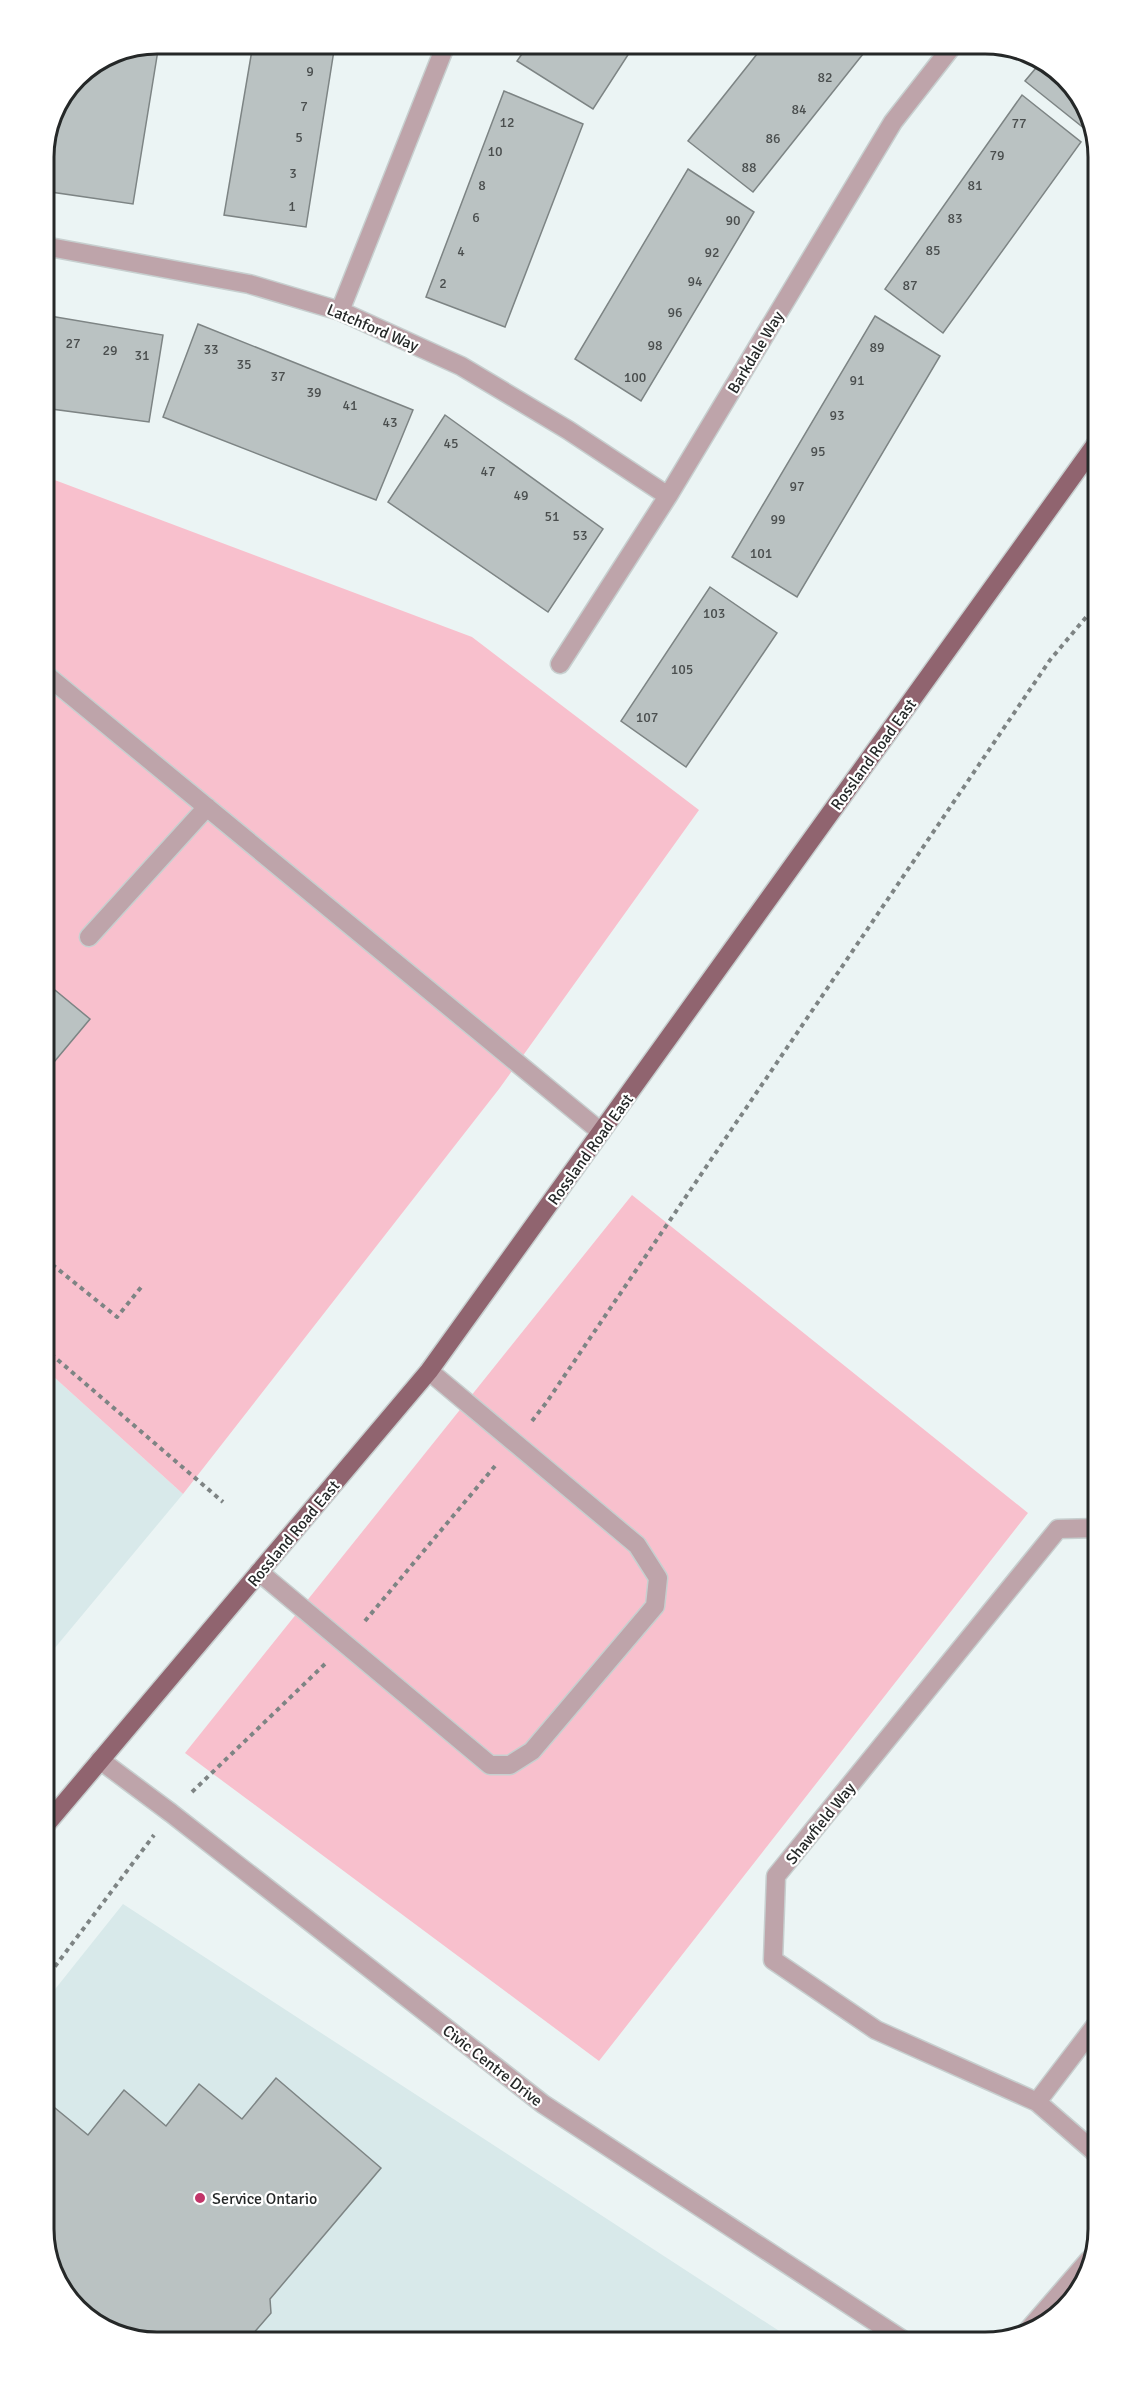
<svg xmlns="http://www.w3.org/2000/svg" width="1142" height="2386" font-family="Signika,sans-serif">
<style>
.built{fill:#d8e9ea}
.green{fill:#f8c0cd}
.building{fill:#bac2c2;stroke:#7d8484;stroke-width:1.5}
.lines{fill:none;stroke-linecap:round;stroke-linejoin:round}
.minor-casing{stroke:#c7cfcf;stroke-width:21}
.major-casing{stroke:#c7cfcf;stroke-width:21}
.path{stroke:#7e8484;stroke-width:4;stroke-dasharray:4.5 4.5;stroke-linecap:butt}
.minor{stroke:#bea4aa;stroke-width:18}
.major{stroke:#90646f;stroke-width:18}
.poi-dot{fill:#c23569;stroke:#fff;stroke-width:2}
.labels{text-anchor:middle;stroke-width:4.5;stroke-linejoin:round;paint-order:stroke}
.number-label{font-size:14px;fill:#4a4e4e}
.street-label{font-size:16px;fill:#252828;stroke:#fff}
.poi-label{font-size:16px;fill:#252828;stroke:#fff;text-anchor:start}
.rim{fill:none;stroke:#252828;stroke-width:3}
</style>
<rect width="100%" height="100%" fill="#ebf4f4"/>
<path class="built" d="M 44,1368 L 183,1494 L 44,1661 Z
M 123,1904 L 796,2342 L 150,2342 L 94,2323 L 52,2272 L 44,2229 L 44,2003 Z"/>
<path class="green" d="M 44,476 L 472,637 L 699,810 L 499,1089 L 183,1494 L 44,1368 Z
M 632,1195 L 1028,1513 L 599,2061 L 185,1753 Z"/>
<path class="building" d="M 159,44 L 133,204 L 44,191 L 44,150 L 77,77 L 114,52 Z
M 253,44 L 335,44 L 306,227 L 224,215 Z
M 529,44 L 635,44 L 593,109 L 517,61 Z
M 765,44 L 871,44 L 753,192 L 688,141 Z
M 1041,62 L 1054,67 L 1090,114 L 1093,130 L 1090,133 L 1025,81 Z
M 504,91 L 583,124 L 505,327 L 426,297 Z
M 1022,95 L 1081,142 L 943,333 L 885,289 Z
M 688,169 L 754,212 L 641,401 L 575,359 Z
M 44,315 L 163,335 L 149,422 L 44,408 Z
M 875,316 L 940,356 L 797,597 L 732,557 Z
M 198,324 L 413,410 L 376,500 L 163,417 Z
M 445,415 L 603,529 L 548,612 L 388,502 Z
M 710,587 L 777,633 L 686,767 L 621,721 Z
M 44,981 L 90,1019 L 44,1074 Z
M 276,2078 L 381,2168 L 270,2299 L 271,2313 L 246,2342 L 150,2342 L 94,2323 L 52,2272 L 44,2229 L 44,2099 L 88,2135 L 124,2090 L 166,2126 L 199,2084 L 242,2119 Z"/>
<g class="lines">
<defs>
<path id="minor" d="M 44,246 L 249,284 L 340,311 L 461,366 L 568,430 L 668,496
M 340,311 L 446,44
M 560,664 L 668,496 L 893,122 L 954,44
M 44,673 L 601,1132
M 89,937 L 207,807
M 259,1572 L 490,1765 L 510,1765 L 532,1751 L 655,1606 L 658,1578 L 637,1545 L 429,1371
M 100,1760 L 171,1813 L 543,2104 L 906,2342
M 1037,2102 L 876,2030 L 773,1960 L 776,1876 L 1058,1529 L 1098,1528
M 1098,2155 L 1037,2102 L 1098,2022
M 1024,2335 L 1089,2260"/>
<path id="major" d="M 44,1827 L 429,1371 L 1098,441"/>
</defs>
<use href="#minor" class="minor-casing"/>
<use href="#major" class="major-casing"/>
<path class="path" d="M 44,1262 L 49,1262 L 117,1317 L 142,1286
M 44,1348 L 223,1502
M 532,1421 L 546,1403 L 1050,660 L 1098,603
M 365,1621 L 495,1466
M 192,1792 L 325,1664
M 44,1981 L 154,1835"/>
<use href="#minor" class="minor"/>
<use href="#major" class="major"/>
</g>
<circle class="poi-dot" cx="200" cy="2198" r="6"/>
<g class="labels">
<g class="number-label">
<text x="310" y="76">9</text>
<text x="825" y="82">82</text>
<text x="304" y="111">7</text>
<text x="799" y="114">84</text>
<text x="507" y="127">12</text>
<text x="1019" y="128">77</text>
<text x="299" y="142">5</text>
<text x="773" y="143">86</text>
<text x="495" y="156">10</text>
<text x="997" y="160">79</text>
<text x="749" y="172">88</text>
<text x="293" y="178">3</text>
<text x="482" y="190">8</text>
<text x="975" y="190">81</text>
<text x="292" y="211">1</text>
<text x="476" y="222">6</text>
<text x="955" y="223">83</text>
<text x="733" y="225">90</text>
<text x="933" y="255">85</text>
<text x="461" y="256">4</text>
<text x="712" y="257">92</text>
<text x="695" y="286">94</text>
<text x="443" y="288">2</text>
<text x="910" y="290">87</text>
<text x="675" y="317">96</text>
<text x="73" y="348">27</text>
<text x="655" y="350">98</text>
<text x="877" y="352">89</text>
<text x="211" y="354">33</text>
<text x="110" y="355">29</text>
<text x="142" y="360">31</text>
<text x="244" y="369">35</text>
<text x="278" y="381">37</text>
<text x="635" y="382">100</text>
<text x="857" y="385">91</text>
<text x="314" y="397">39</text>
<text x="350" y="410">41</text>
<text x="837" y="420">93</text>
<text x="390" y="427">43</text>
<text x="451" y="448">45</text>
<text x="818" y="456">95</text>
<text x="488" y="476">47</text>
<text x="797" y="491">97</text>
<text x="521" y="500">49</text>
<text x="552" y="521">51</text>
<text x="778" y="524">99</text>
<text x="580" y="540">53</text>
<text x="761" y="558">101</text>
<text x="714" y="618">103</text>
<text x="682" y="674">105</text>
<text x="647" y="722">107</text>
</g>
<g class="street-label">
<text transform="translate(373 327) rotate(23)" y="6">Latchford Way</text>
<text transform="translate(755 352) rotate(-59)" y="6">Barkdale Way</text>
<text transform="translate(873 754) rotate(-54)" y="6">Rossland Road East</text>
<text transform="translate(590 1149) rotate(-54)" y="6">Rossland Road East</text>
<text transform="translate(293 1533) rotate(-50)" y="6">Rossland Road East</text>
<text transform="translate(820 1823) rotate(-51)" y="6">Shawfield Way</text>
<text transform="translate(493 2065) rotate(38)" y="6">Civic Centre Drive</text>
</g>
<g class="poi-label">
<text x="212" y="2204">Service Ontario</text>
</g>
</g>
<path d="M0 0H1142V2386H0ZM157 54H985A103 103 0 0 1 1088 157V2229A103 103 0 0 1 985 2332H157A103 103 0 0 1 54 2229V157A103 103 0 0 1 157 54Z" fill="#fff" fill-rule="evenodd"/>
<path class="rim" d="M157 54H985A103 103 0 0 1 1088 157V2229A103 103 0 0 1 985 2332H157A103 103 0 0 1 54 2229V157A103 103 0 0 1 157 54Z"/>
</svg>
